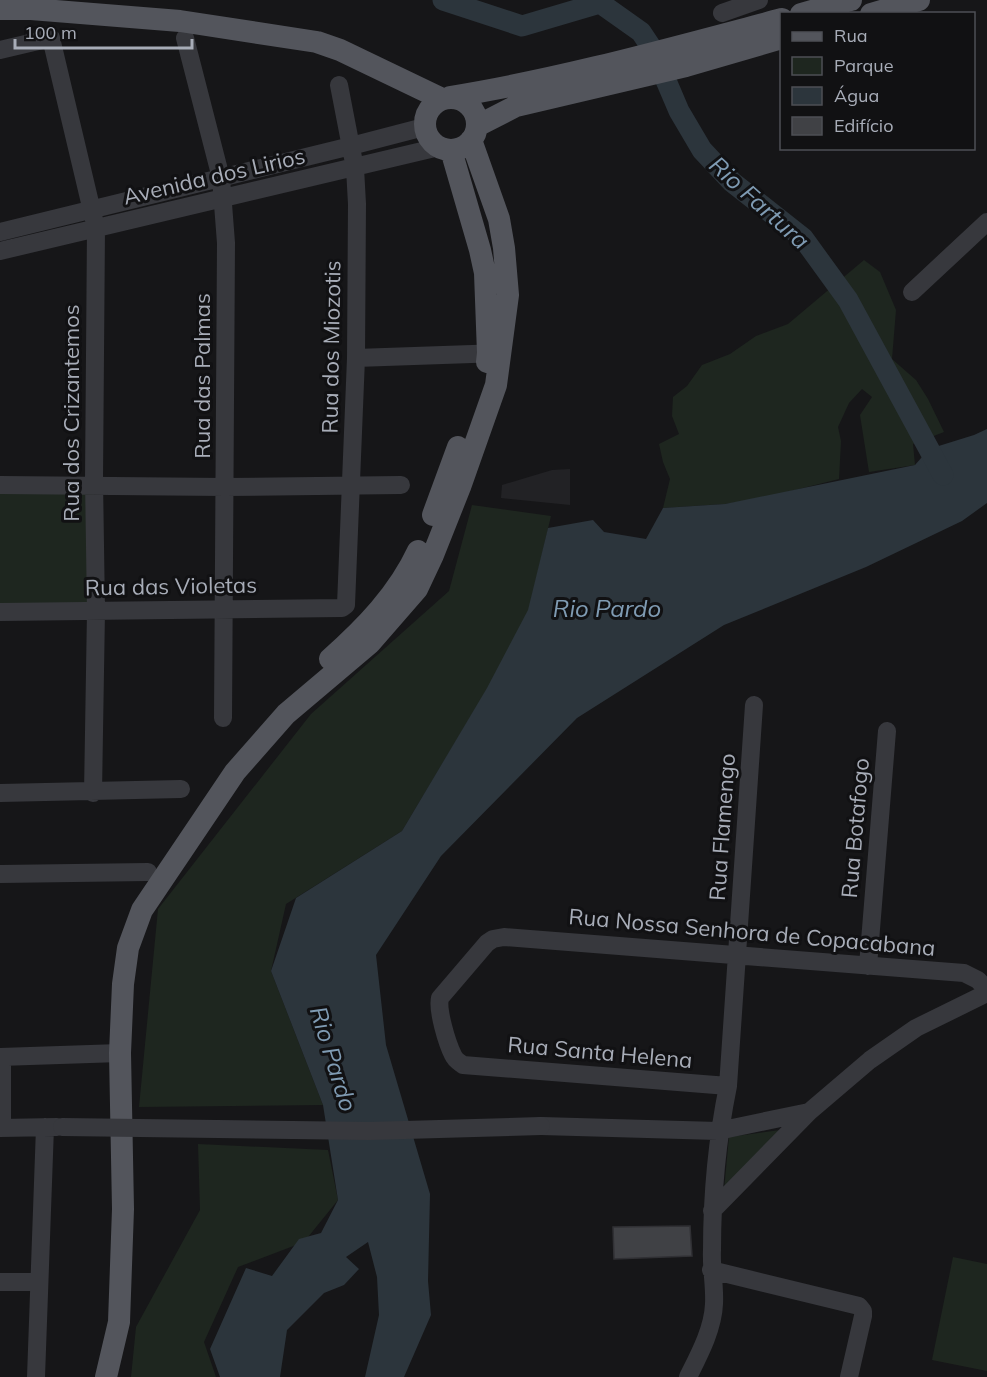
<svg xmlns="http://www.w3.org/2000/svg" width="987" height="1377" font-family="Mulish,sans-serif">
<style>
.built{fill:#222225}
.green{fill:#1e261f}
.water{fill:#2c353c}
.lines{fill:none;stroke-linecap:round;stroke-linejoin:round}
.river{stroke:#2c353c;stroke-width:21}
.building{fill:#404145;stroke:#303034;stroke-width:1.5}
.minor{stroke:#37383d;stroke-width:18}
.major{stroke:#53555c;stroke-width:22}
.minor-bridge{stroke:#37383d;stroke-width:18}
.labels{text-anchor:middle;stroke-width:6;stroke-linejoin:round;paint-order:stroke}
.street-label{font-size:22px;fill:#a8adb8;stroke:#111113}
.water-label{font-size:24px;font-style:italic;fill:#7f9bb3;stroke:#111113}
</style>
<rect width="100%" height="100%" fill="#161618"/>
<path class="built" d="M 570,469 L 570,505 L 501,498 L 502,485 L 552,470 Z"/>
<path class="green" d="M 864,260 L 880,272 L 896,310 L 892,359 L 916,380 L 928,399 L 944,432 L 913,444 L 915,465 L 869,472 L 860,415 L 872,397 L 862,389 L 849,403 L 838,427 L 841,441 L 839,479 L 759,499 L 725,504 L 663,508 L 670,479 L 663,462 L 659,444 L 679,434 L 672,416 L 673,397 L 687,386 L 702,365 L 730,354 L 756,336 L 788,324 Z
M 94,480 L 96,611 L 0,612 L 0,484 Z
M 472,505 L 551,516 L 525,626 L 402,831 L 286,904 L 271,971 L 323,1105 L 139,1107 L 158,909 L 311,714 L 449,591 Z
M 780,1130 L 724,1190 L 729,1137 Z
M 198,1144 L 328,1150 L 338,1200 L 304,1242 L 238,1267 L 204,1342 L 216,1377 L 131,1377 L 136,1327 L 200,1210 Z
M 953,1257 L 987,1264 L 987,1371 L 932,1360 Z"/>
<path class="water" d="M 987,429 L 987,503 L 962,521 L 866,567 L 724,625 L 577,718 L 441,856 L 376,955 L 386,1045 L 430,1194 L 428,1281 L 431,1315 L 404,1377 L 365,1377 L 379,1315 L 377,1277 L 368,1242 L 346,1257 L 359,1269 L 344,1285 L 324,1293 L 287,1330 L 280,1377 L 220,1377 L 210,1349 L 246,1268 L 272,1276 L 299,1239 L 321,1233 L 338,1200 L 323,1105 L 271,971 L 296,898 L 402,831 L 487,688 L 528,610 L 548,528 L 593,520 L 604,532 L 646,539 L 663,508 L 725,504 L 915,465 L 929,449 L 974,435 Z"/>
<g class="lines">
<path class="river" d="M 443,0 L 522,26 L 600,3 L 641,32 L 653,50 L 679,111 L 702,150 L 732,182 L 803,238 L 848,300 L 943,475"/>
</g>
<path class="building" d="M 690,1226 L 692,1256 L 614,1259 L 613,1227 Z"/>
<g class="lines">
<path class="minor" d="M 722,13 L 759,0
M 185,38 L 221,178 L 226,243 L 223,718
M 0,50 L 51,38 L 96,228 L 94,480 L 96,611 L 93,793
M 0,232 L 351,146 L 424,127
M 0,251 L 439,147
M 912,292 L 987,222
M 356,358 L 501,353
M 0,485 L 225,487 L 401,485
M 0,612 L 342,608 L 346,605 L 356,358 L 357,204 L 355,168 L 339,85
M 0,793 L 181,789
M 0,874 L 148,872
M 868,966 L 887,731
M 0,1057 L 120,1053
M 728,1086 L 463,1065 C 459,1062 455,1060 453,1055 C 447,1043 437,1010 440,998 L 487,943 L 493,939 L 504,937 L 964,973 L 978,980 L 987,990
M 541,1126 L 718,1131 L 809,1112
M 0,1128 L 57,1127
M 2,1128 L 2,1057
M 712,1211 L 809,1112 L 870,1060 L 916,1028 L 987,993
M 711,1270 L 859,1306 L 863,1311 L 863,1316 L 849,1377
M 0,1282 L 39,1282
M 36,1377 L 45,1127
M 688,1377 C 699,1355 713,1329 714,1304 C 715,1286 711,1268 712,1250 C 712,1194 717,1140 728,1086 L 754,705"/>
<path class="major" d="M 0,9 L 31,9 L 180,21 L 317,42 L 340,50 L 442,99
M 801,14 L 851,0
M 871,14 L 919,0
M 450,97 C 562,79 672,48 782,19
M425 124a26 26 0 1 1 52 0a26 26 0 1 1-52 0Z
M 477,126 L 516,106 L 686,66 L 782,38
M 451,150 L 480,250 L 485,273 L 488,353 L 487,362
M 433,515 L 458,447
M 330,659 C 365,628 398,594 418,551
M 106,1377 L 119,1322 L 123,1209 L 120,1053 L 123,984 L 128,948 L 142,910 L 235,772 L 286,714 L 370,643 L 417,589 L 433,555 L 460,487 L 496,385 L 508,295 L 504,248 L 499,219 L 471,140"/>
<path class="minor-bridge" d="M 62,1127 L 369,1131 L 541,1126"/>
</g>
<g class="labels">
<g class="street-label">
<text transform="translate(214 176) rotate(-13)" y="8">Avenida dos Lirios</text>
<text transform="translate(331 347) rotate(-89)" y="8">Rua dos Miozotis</text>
<text transform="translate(202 376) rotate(-90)" y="8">Rua das Palmas</text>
<text transform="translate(71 413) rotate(-90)" y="8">Rua dos Crizantemos</text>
<text transform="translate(171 586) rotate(-1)" y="8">Rua das Violetas</text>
<text transform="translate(722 827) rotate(-86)" y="8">Rua Flamengo</text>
<text transform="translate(855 828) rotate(-85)" y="8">Rua Botafogo</text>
<text transform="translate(752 932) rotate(5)" y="8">Rua Nossa Senhora de Copacabana</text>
<text transform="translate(600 1052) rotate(5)" y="8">Rua Santa Helena</text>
</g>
<g class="water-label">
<text transform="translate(759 203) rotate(42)" y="8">Rio Fartura</text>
<text x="607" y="617">Rio Pardo</text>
<text transform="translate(333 1059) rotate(73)" y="8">Rio Pardo</text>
</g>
</g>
<rect x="780" y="12" width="195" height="138" fill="#111113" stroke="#4d4f55" stroke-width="1.5"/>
<rect x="792" y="32" width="30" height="9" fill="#53555c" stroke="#4d4f55" stroke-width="1.5"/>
<text x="834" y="42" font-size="18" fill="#a8adb8">Rua</text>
<rect x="792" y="57" width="30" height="18" fill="#1e261f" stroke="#4d4f55" stroke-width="1.5"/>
<text x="834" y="72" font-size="18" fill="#a8adb8">Parque</text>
<rect x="792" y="87" width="30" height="18" fill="#2c353c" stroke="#4d4f55" stroke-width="1.5"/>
<text x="834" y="102" font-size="18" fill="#a8adb8">Água</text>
<rect x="792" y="117" width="30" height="18" fill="#404145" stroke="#4d4f55" stroke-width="1.5"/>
<text x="834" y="132" font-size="18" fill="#a8adb8">Edifício</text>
<path d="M15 39v9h177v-9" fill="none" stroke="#a8adb8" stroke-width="3"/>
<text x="24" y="39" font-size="18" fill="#a8adb8" stroke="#111113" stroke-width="4.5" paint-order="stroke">100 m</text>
</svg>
